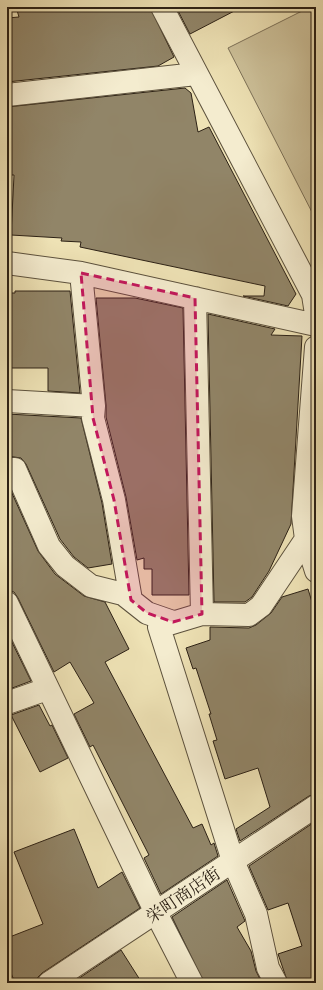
<svg xmlns="http://www.w3.org/2000/svg" width="323" height="990" font-family="'IM FELL DW Pica','Noto Serif JP',serif">
<style>
.pitch{fill:#cdc19a;stroke:#7c7158}
.building{fill:#918568;stroke:#2c2115}
.lines{fill:none;stroke-linecap:round;stroke-linejoin:round}
.pedestrian-casing{stroke:#5c513d;stroke-width:24}
.minor-casing{stroke:#5c513d;stroke-width:24}
.pedestrian{stroke:#f4eccf;stroke-width:22}
.minor{stroke:#f4eccf;stroke-width:22}
.marked{fill:#c2185b;fill-opacity:0.2;stroke:#c2185b;stroke-width:3;stroke-dasharray:8 5;stroke-linejoin:round}
.labels{text-anchor:middle;stroke-width:3.5;stroke-linejoin:round;paint-order:stroke}
.street-label{font-size:17px;fill:#2c2115;stroke:#f4eccf}
</style>
<rect width="100%" height="100%" fill="#eee2b5"/>
<filter id="stains"><feTurbulence type="fractalNoise" baseFrequency=".005" numOctaves="4"/><feColorMatrix values="0 0 0 0 .2 0 0 0 0 .09 0 0 0 0 .02 0 0 0 .5 -.17"/></filter>
<radialGradient id="worn" r=".72"><stop offset=".6" stop-color="#630" stop-opacity="0"/><stop offset="1" stop-color="#630" stop-opacity=".3"/></radialGradient>
<path class="pitch" d="M 310,7 L 316,7 L 316,220 L 228,48 Z"/>
<path class="building" d="M 16,7 L 150,7 L 174,57 L 158,66 L 7,82 L 7,18 L 19,17 Z
M 176,7 L 242,7 L 190,34 Z
M 185,88 L 191,93 L 198,132 L 209,127 L 296,294 L 288,306 L 243,296 L 264,296 L 265,286 L 80,247 L 81,242 L 61,241 L 62,238 L 11,235 L 14,175 L 7,175 L 7,107 Z
M 15,291 L 70,291 L 80,393 L 48,391 L 48,368 L 7,368 L 7,293 L 15,293 Z
M 96,298 L 135,298 L 183,308 L 189,595 L 152,595 L 152,569 L 144,569 L 144,558 L 137,560 L 126,497 L 106,417 L 106,405 Z
M 208,314 L 275,329 L 271,335 L 302,336 L 291,524 L 269,571 L 252,597 L 245,602 L 214,602 Z
M 7,414 L 81,418 L 102,503 L 112,564 L 88,568 L 74,557 L 60,539 L 26,464 L 21,458 L 7,456 Z
M 7,482 L 38,551 L 55,574 L 84,596 L 105,602 L 129,649 L 105,662 L 193,828 L 202,824 L 211,845 L 214,843 L 218,856 L 161,894 L 144,858 L 149,855 L 93,745 L 90,747 L 74,714 L 94,703 L 70,662 L 54,672 L 18,598 L 14,592 L 7,591 Z
M 308,589 L 316,615 L 316,794 L 309,796 L 240,841 L 236,829 L 270,807 L 258,768 L 225,779 L 213,741 L 217,740 L 209,714 L 211,714 L 196,668 L 193,669 L 186,648 L 210,640 L 210,627 L 249,628 L 256,625 L 271,613 L 282,597 Z
M 7,632 L 31,681 L 7,690 Z
M 39,705 L 50,726 L 52,725 L 68,758 L 40,772 L 11,715 Z
M 316,821 L 316,983 L 288,983 L 278,954 L 302,946 L 288,903 L 268,910 L 249,866 Z
M 74,829 L 98,888 L 122,872 L 140,908 L 42,973 L 38,977 L 37,983 L 15,983 L 7,963 L 7,938 L 43,924 L 14,852 Z
M 227,880 L 245,921 L 237,927 L 251,951 L 256,971 L 262,983 L 204,983 L 172,917 Z
M 121,950 L 142,983 L 72,983 Z"/>
<g class="lines">
<defs>
<path id="pedestrian" d="M 49,983 L 316,806"/>
<path id="minor" d="M 162,7 L 313,295 L 316,314
M 7,95 L 196,74
M 7,263 L 81,273 L 316,325
M 81,273 L 94,406 L 93,418 L 114,500 L 131,600
M 195,298 L 202,614
M 7,401 L 94,406
M 7,469 L 15,469 L 49,546 L 65,566 L 91,586 L 123,594 L 147,613 L 173,622
M 306,539 L 316,571
M 7,603 L 156,913 L 192,983
M 7,703 L 47,689
M 276,983 L 268,968 L 256,914 L 233,861 L 159,627 L 202,614 L 249,615 L 261,606 L 306,539 L 303,516 L 316,347"/>
</defs>
<use href="#pedestrian" class="pedestrian-casing"/>
<use href="#minor" class="minor-casing"/>
<use href="#pedestrian" class="pedestrian"/>
<use href="#minor" class="minor"/>
</g>
<path class="marked" d="M 81,273 L 195,298 L 202,614 L 173,622 L 147,613 L 131,600 L 114,500 L 93,418 Z"/>
<g class="labels">
<g class="street-label">
<text transform="translate(183 895) rotate(-34)" y="6">栄町商店街</text>
</g>
</g>
<rect width="323" height="990" fill="none" stroke="#eee2b5" stroke-width="24"/>
<rect x="8" y="8" width="307" height="974" fill="none" stroke="#2c2115" stroke-width="2"/>
<rect x="12" y="12" width="299" height="966" fill="none" stroke="#2c2115"/>
<rect width="100%" height="100%" filter="url(#stains)"/>
<rect width="100%" height="100%" fill="url(#worn)"/>
</svg>
